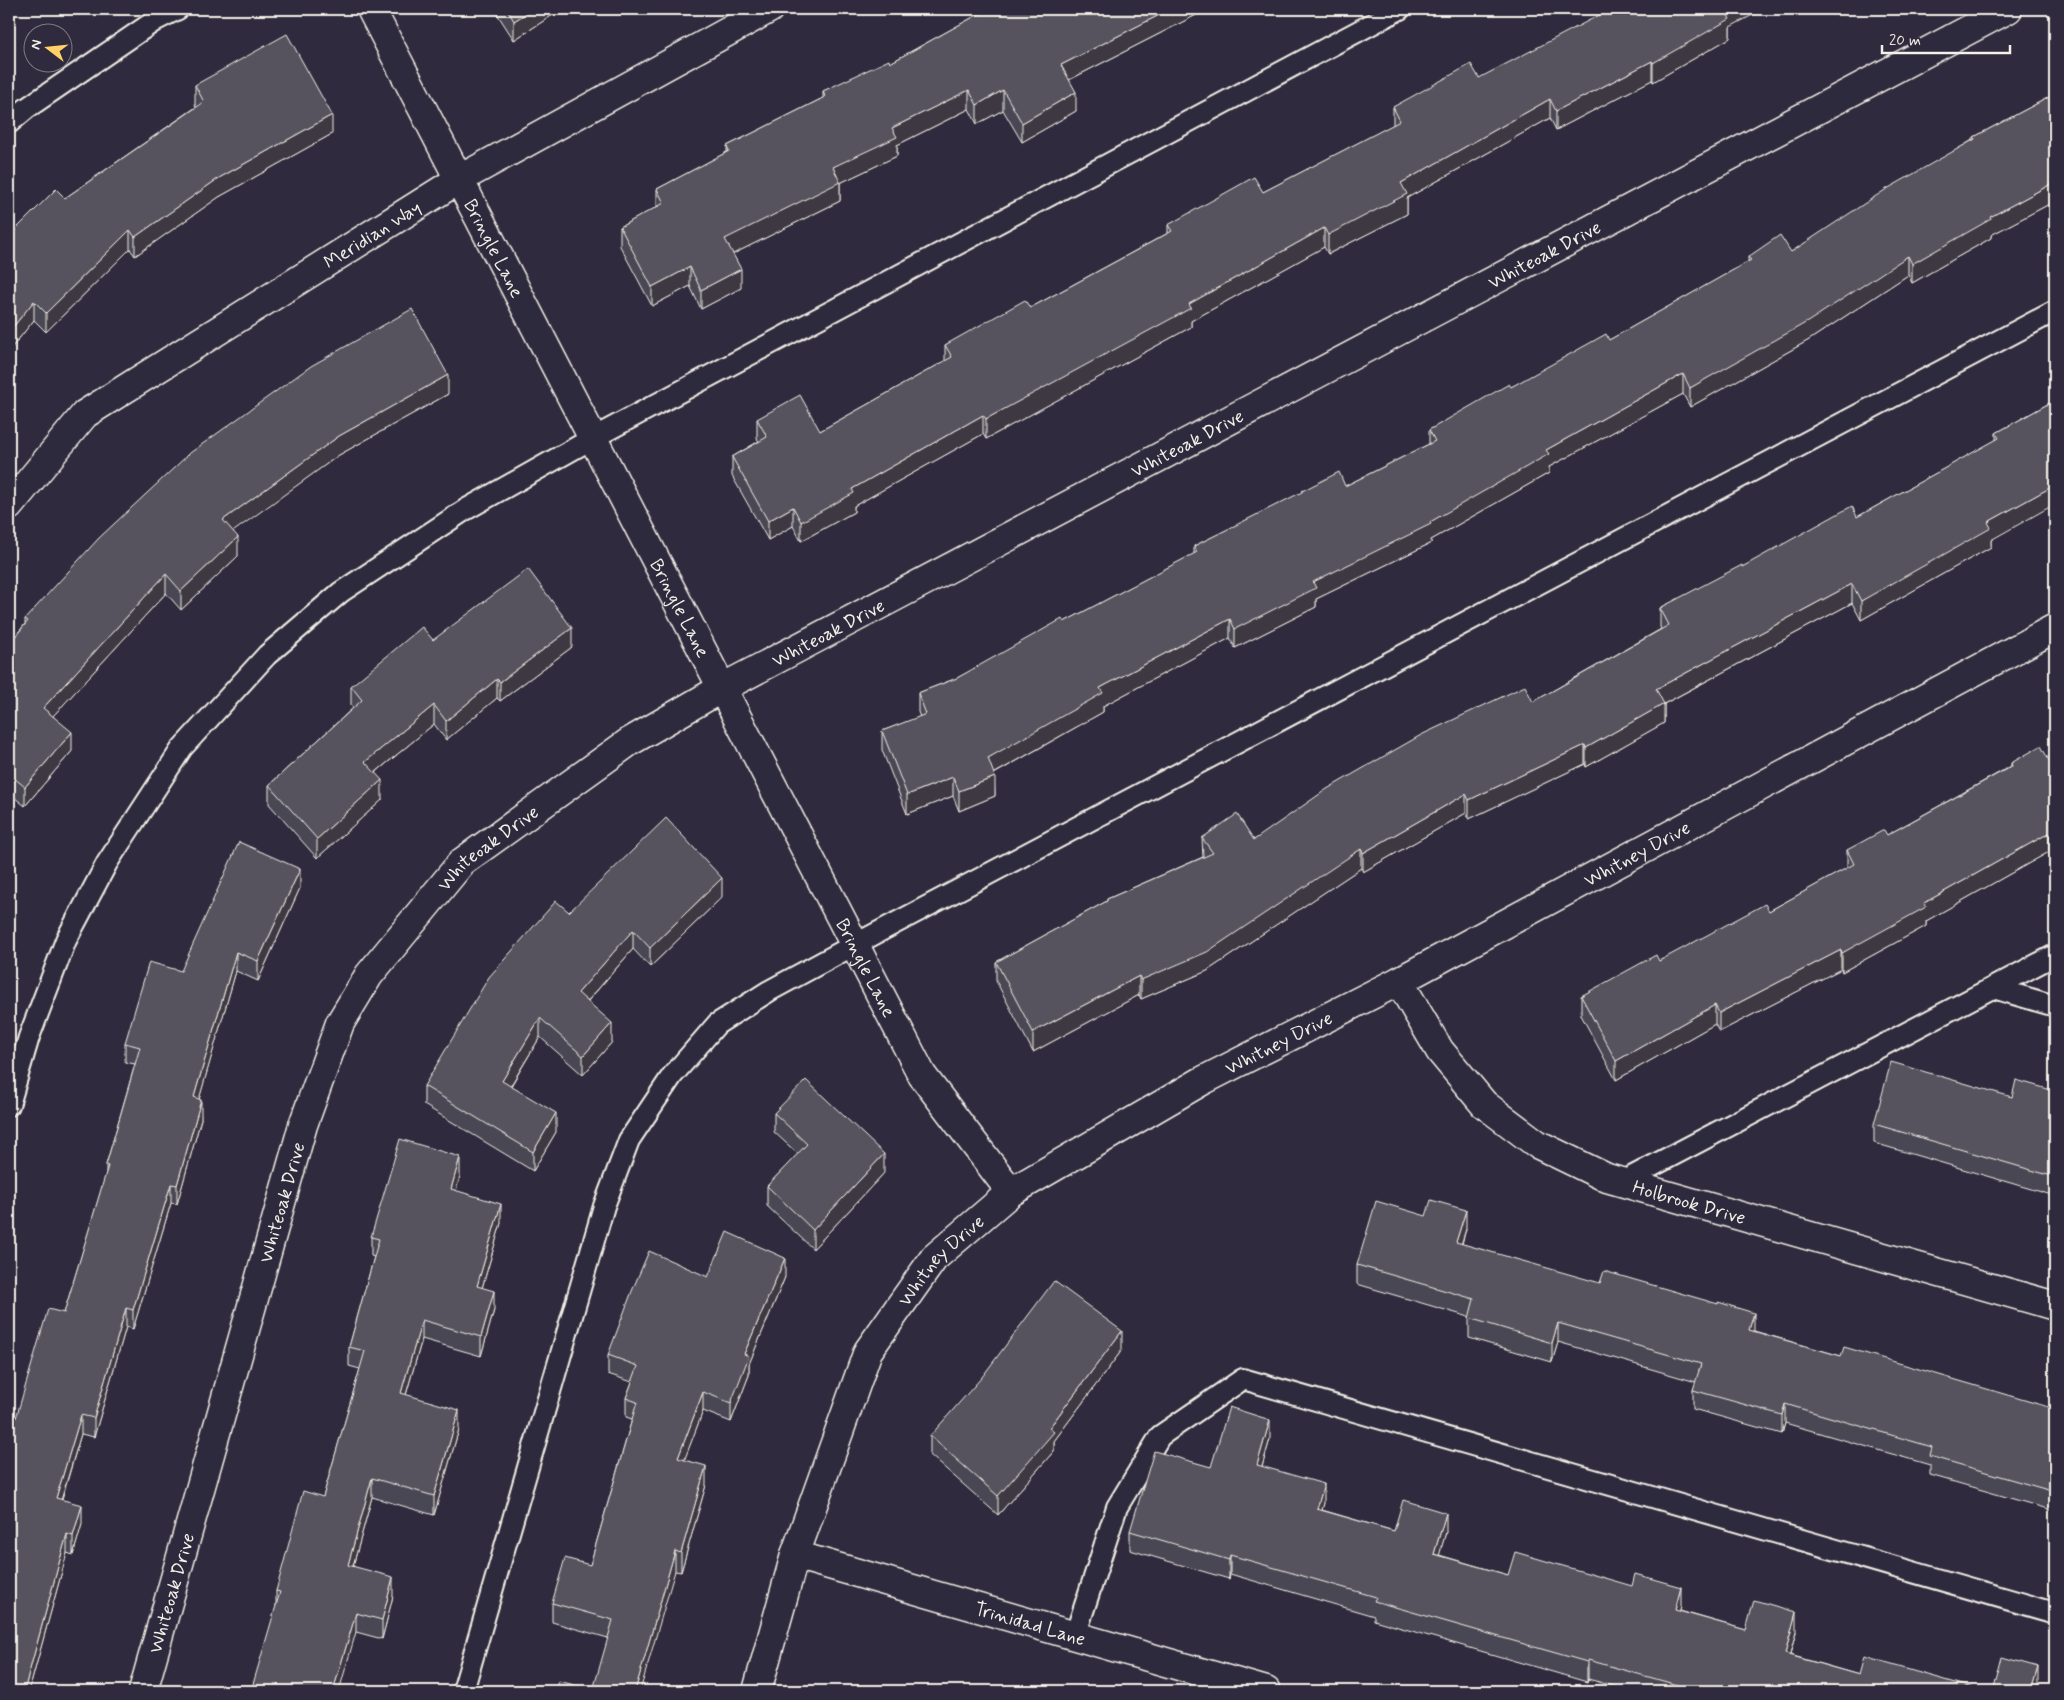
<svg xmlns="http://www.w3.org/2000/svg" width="2064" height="1700" font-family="Mynerve,sans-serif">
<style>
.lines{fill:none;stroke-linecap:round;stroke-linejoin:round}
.service-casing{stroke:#f4f1e8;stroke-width:24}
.minor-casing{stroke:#f4f1e8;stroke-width:31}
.service{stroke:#2f2a3d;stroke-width:20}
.minor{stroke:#2f2a3d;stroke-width:28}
.wall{fill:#4a4752;stroke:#f4f1e8}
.shaded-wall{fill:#3c3942;stroke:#f4f1e8}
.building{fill:#56525f;stroke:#f4f1e8}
.labels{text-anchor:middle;stroke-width:4;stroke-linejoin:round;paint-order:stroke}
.street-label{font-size:19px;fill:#f4f1e8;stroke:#2f2a3d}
</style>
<rect width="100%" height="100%" fill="#2f2a3d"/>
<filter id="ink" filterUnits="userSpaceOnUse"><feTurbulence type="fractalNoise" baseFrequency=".02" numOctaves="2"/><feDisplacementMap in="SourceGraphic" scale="10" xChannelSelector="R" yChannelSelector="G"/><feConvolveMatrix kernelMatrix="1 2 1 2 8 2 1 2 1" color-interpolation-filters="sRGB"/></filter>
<g filter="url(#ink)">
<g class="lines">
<defs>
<path id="service" d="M 9,123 L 27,108 L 156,20 L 178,9
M 1993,988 L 2055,1006
M 9,1105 L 29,1037 L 66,940 L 107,863 L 182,748 L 267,655 L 341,592 L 465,510 L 593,438 L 1400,9
M 1622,1182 L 2055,955
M 1075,1636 L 1117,1507 L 1160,1436 L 1243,1379 L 2055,1613
M 463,1691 L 604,1206 L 629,1140 L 672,1076 L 717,1024 L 769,991 L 854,945 L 2055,311"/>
<g id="minor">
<path id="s1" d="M 371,9 L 922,1075 L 1011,1192"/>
<path id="s2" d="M 9,506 L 85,414 L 458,180 L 769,9"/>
<path id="s3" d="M 1399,981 L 1440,1051 L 1484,1104 L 1537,1144 L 1607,1178 L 2055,1306"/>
<path id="s4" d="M 795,1555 L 1266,1691"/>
<path id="s5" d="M 143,1691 L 303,1125 L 340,1023 L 369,975 L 462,862 L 629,742 L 722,688 L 2008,9"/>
<path id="s6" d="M 757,1691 L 795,1555 L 868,1351 L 934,1258 L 1011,1192 L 1202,1081 L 1399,981 L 2055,628"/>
</g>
</defs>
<use href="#service" class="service-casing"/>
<use href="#minor" class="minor-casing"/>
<use href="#service" class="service"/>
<use href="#minor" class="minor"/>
</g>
<path class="wall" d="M 494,9 L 562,9 L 514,40 Z
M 988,9 L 1214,9 L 1206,13 L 1204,11 L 1069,80 L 1076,111 L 1022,142 L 1003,110 L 977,124 L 969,109 L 897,145 L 897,156 L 840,183 L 840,201 L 733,254 L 741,288 L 701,309 L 690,286 L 652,306 L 620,246 L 620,227 L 657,207 L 657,189 L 727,152 L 727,146 L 823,98 L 823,91 L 890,63 Z
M 1730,27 L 1730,38 L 1653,82 L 1652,80 L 1556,130 L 1550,118 L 1407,198 L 1407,214 L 1328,254 L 1324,247 L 1191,321 L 1191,327 L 986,439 L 983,434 L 854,506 L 854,512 L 801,541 L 793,526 L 768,540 L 732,476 L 732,457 L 759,441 L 757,439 L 757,419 L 820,431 L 945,361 L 945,345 L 1030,308 L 1168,233 L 1168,225 L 1263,192 L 1393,125 L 1393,107 L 1479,78 Z
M 195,85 L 332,134 L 219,197 L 135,256 L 130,249 L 46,332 L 34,320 L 9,351 L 65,198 L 196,107 L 195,104 Z
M 2055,94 L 2055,201 L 1991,235 L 1991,238 L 1912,283 L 1908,275 L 1809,340 L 1690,407 L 1683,394 L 1549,467 L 1549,473 L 1431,540 L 1431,543 L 1316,599 L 1316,607 L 1235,648 L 1230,638 L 1103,706 L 1103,712 L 994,774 L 995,796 L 959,811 L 953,796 L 907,814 L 882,750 L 882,731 L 920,717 L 918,712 L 918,693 L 957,678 L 1064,622 L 1194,554 L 1194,546 L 1302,493 L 1302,491 L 1345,486 L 1429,444 L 1429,430 L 1511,387 L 1609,340 L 1748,262 L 1748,257 L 1791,252 L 1974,139 L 1974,137 Z
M 448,394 L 339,455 L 233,531 L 238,556 L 181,610 L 166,593 L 53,716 L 72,751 L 25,806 L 14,797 L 9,805 L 9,644 L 25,624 L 25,619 Z
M 2055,400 L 1991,540 L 1991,547 L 1861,620 L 1852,603 L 1664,704 L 1664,723 L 1586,767 L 1585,764 L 1469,819 L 1466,813 L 1363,872 L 1361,868 L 1207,971 L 1141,999 L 1139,995 L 1033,1052 L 996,981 L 996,962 L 1107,901 L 1107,899 L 1203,857 L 1202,838 L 1254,840 L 1533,702 L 1661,629 L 1660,627 L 1660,608 L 1742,567 L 1857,517 L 1996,440 L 1996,433 Z
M 433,640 L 572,647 L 500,701 L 497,698 L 446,740 L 434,724 L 375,773 L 382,800 L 317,858 L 269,804 L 269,785 L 353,708 L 351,705 L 351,686 Z
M 2055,760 L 2055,860 L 2054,860 L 2049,852 L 1926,921 L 1926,926 L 1842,972 L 1841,969 L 1719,1032 L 1715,1024 L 1616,1080 L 1581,1015 L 1581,996 L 1769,911 L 1847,868 L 1847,850 L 1887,835 L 2011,766 L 2011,763 L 2050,762 Z
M 300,888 L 258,981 L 236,971 L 199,1099 L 201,1119 L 177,1204 L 171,1203 L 133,1329 L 126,1327 L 94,1437 L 81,1434 L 62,1499 L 82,1524 L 73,1555 L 67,1553 L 29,1691 L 9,1691 L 16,1418 L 64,1313 L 106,1174 L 106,1165 L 135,1064 L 125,1062 L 125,1043 L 181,971 Z
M 722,897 L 650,967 L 633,949 L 588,1001 L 612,1042 L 583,1075 L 540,1037 L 511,1086 L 556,1132 L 533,1171 L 424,1105 L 424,1086 L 569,912 Z
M 2055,1091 L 2055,1196 L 1874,1143 L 1874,1124 L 2012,1097 Z
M 774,1113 L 884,1173 L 813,1249 L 767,1206 L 767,1186 L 798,1154 L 774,1132 Z
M 460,1176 L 456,1191 L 501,1223 L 482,1288 L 494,1310 L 481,1356 L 422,1339 L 406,1395 L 459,1429 L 434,1515 L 372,1497 L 353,1566 L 393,1596 L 382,1639 L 356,1632 L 276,1606 L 276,1591 L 323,1497 L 360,1369 L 349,1366 L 349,1347 L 374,1257 L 371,1256 L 371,1237 Z
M 1466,1229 L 1462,1244 L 1754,1331 L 1841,1356 L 2055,1409 L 2055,1511 L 1930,1475 L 1930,1465 L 1785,1423 L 1782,1434 L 1693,1409 L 1693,1390 L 1696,1382 L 1558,1342 L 1552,1362 L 1469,1338 L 1469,1317 L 1357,1284 L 1357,1265 Z
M 708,1277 L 785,1277 L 749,1364 L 749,1375 L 731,1422 L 703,1411 L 684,1460 L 706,1485 L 681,1572 L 675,1571 L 608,1638 L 552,1622 L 552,1603 L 590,1565 L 632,1419 L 626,1417 L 626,1398 L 632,1382 L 608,1374 L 608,1355 Z
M 1122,1350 L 1054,1441 L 1054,1451 L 998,1515 L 930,1455 L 930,1436 Z
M 1270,1439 L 1262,1467 L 1324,1503 L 1322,1510 L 1394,1531 L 1446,1532 L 1439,1555 L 1508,1575 L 1681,1606 L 1680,1611 L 1746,1630 L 1796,1632 L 1790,1655 L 1859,1675 L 1983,1691 L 1632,1691 L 1588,1679 L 1587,1682 L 1374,1620 L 1374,1616 L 1230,1574 L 1229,1579 L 1130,1550 L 1130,1531 L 1211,1467 Z"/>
<path class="shaded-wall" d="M 533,9 L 562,9 L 514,40 L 514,21 Z
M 1171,9 L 1204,9 L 1204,11 L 1061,84 L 1061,65 Z
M 1206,9 L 1214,9 L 1206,13 Z
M 1728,9 L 1764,9 L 1730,27 L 1730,38 L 1653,82 L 1653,63 Z
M 1652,61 L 1652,80 L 1556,130 L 1556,111 Z
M 969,90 L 969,109 L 897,145 L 897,156 L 840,183 L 840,201 L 725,258 L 725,239 L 892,128 Z
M 1003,90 L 1003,110 L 977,124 L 977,105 Z
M 1076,92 L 1076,111 L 1022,142 L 1022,123 Z
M 1550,99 L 1550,118 L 1407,198 L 1407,214 L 1328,254 L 1328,235 L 1401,183 Z
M 332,115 L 332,134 L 219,197 L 135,256 L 135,237 L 219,178 Z
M 2055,182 L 2055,201 L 1991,235 L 1991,238 L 1912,283 L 1912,264 L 1990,217 Z
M 1324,228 L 1324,247 L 1191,321 L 1191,327 L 986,439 L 986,419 L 1189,304 Z
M 130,230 L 130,249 L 46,332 L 46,313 Z
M 1908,256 L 1908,275 L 1809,340 L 1690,407 L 1690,388 Z
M 690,267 L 690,286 L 652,306 L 652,287 Z
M 741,269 L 741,288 L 701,309 L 701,290 Z
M 34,301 L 34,320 L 9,351 L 9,332 Z
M 1683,374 L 1683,394 L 1549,467 L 1549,473 L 1431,540 L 1431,543 L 1316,599 L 1316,607 L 1235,648 L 1235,629 L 1313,582 L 1430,522 L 1546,450 Z
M 448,375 L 448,394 L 339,455 L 223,539 L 223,520 L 339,436 Z
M 983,415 L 983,434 L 854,506 L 854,512 L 801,541 L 801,522 L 852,489 Z
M 2055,485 L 2055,504 L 1991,540 L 1991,547 L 1861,620 L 1861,601 L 1988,522 Z
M 793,507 L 793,526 L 768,540 L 768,521 Z
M 238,537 L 238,556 L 181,610 L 181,591 Z
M 166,574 L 166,593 L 43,727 L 43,708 Z
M 1852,584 L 1852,603 L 1656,708 L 1656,689 Z
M 1230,619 L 1230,638 L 1103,706 L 1103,712 L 988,777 L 988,758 L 1100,688 Z
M 572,628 L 572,647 L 500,701 L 500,682 Z
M 497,679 L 497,698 L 446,740 L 446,721 Z
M 1664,704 L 1664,723 L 1586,767 L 1586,748 Z
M 434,705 L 434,724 L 365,781 L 365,762 Z
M 72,732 L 72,751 L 25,806 L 25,787 Z
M 1585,745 L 1585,764 L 1469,819 L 1469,800 Z
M 953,777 L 953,796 L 907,814 L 907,795 Z
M 995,777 L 995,796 L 959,811 L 959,791 Z
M 14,778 L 14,797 L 9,805 L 9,786 Z
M 382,780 L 382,800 L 317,858 L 317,839 Z
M 1466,794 L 1466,813 L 1363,872 L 1363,853 Z
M 2049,833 L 2049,852 L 1926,921 L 1926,926 L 1842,972 L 1842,953 L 1924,903 Z
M 2054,841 L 2055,841 L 2055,860 L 2054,860 Z
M 1361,849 L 1361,868 L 1207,971 L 1141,999 L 1141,980 Z
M 300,869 L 300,888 L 258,981 L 258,961 Z
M 722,878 L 722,897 L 650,967 L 650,948 Z
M 633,930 L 633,949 L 578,1012 L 578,993 Z
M 1841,950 L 1841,969 L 1719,1032 L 1719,1013 Z
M 236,952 L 236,971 L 194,1117 L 194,1097 Z
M 1139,976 L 1139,995 L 1033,1052 L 1033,1032 Z
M 1715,1005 L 1715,1024 L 1616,1080 L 1616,1061 Z
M 540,1018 L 540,1037 L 502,1100 L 502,1081 Z
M 612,1023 L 612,1042 L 583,1075 L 583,1056 Z
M 201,1100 L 201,1119 L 177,1204 L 177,1185 Z
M 556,1113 L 556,1132 L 533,1171 L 533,1152 Z
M 884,1154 L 884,1173 L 813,1249 L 813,1230 Z
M 460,1157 L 460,1176 L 451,1208 L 451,1189 Z
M 171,1184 L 171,1203 L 133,1329 L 133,1310 Z
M 501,1204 L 501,1223 L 477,1305 L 477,1286 Z
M 1466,1210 L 1466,1229 L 1456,1261 L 1456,1242 Z
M 785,1258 L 785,1277 L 749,1364 L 749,1375 L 731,1422 L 731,1403 L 744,1354 Z
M 494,1291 L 494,1310 L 481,1356 L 481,1337 Z
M 126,1308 L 126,1327 L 94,1437 L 94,1418 Z
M 1754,1313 L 1754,1332 L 1749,1330 Z
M 422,1320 L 422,1339 L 401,1412 L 401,1393 Z
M 1558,1323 L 1558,1342 L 1552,1362 L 1552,1343 Z
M 1122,1331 L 1122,1350 L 1054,1441 L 1054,1451 L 998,1515 L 998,1496 Z
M 703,1392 L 703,1411 L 678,1477 L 678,1458 Z
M 1785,1404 L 1785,1423 L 1782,1434 L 1782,1415 Z
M 459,1410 L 459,1429 L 434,1515 L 434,1496 Z
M 81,1415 L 81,1434 L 56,1517 L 56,1498 Z
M 1270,1420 L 1270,1439 L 1257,1484 L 1257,1465 Z
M 706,1466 L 706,1485 L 681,1572 L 681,1553 Z
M 372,1478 L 372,1497 L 348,1584 L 348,1565 Z
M 1324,1484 L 1324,1503 L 1317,1528 L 1317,1509 Z
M 82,1505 L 82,1524 L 73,1555 L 73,1536 Z
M 1446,1513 L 1446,1532 L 1434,1573 L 1434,1554 Z
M 67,1534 L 67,1553 L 29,1691 L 24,1691 Z
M 675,1551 L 675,1571 L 640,1691 L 635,1691 Z
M 1230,1555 L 1230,1574 L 1229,1579 L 1229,1560 Z
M 393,1577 L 393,1596 L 382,1639 L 382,1620 Z
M 1681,1587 L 1681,1606 L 1675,1629 L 1675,1610 Z
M 1796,1612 L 1796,1632 L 1785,1673 L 1785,1654 Z
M 356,1613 L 356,1632 L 339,1691 L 333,1691 Z
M 1588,1660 L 1588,1679 L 1587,1682 L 1587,1662 Z
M 2038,1667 L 2038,1687 L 2036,1691 L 2031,1691 Z"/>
<path class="building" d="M 507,9 L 533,9 L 514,21 Z
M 988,9 L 1171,9 L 1061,65 L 1076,92 L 1022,123 L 1003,90 L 977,105 L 969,90 L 892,128 L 897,137 L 833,167 L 840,182 L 725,239 L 741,269 L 701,290 L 690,267 L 652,287 L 620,227 L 664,203 L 657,189 L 729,151 L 727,146 L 825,97 L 823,91 L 889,60 L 890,63 Z
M 1611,9 L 1728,9 L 1725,10 L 1730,19 L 1653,63 L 1652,61 L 1556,111 L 1550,99 L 1401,183 L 1407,194 L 1328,235 L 1324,228 L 1189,304 L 1191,308 L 986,419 L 983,415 L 852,489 L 854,493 L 801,522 L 793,507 L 768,521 L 732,457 L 767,437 L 757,419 L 800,395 L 820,431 L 952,357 L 945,345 L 1025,300 L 1030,308 L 1172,231 L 1168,225 L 1254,177 L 1263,192 L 1400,121 L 1393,107 L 1471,64 L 1479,78 Z
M 287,34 L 332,115 L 219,178 L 135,237 L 130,230 L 46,313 L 34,301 L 9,332 L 9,236 L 56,189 L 65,198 L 204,102 L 195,85 Z
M 2055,94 L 2055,182 L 1990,217 L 1991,219 L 1912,264 L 1908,256 L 1809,321 L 1690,388 L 1683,374 L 1546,450 L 1549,454 L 1430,522 L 1431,524 L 1313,582 L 1316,588 L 1235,629 L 1230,619 L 1100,688 L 1103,693 L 988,758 L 995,777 L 959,791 L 953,777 L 907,795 L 882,731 L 926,714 L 918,693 L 957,678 L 1062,619 L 1064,622 L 1197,552 L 1194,546 L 1302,492 L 1302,491 L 1339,472 L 1345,486 L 1435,441 L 1429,430 L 1509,384 L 1511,387 L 1606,334 L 1609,340 L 1751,260 L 1748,257 L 1780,235 L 1791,252 L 1885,190 L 1975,139 L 1974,137 Z
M 412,309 L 448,375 L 339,436 L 223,520 L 238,537 L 181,591 L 166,574 L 43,708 L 72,732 L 25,787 L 14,778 L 9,786 L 9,644 L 28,621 L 25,619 L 99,538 L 190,453 L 311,366 Z
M 2055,400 L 2055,485 L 1988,522 L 1991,528 L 1861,601 L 1852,584 L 1656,689 L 1664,704 L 1586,748 L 1585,745 L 1469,800 L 1466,794 L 1363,853 L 1361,849 L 1207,952 L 1141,980 L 1139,976 L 1033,1032 L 996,962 L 1107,901 L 1107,899 L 1213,853 L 1202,838 L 1237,814 L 1254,840 L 1327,789 L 1421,735 L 1525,686 L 1533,702 L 1669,625 L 1660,608 L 1742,565 L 1742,567 L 1852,506 L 1857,517 L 1999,438 L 1996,433 Z
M 528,569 L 572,628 L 500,682 L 497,679 L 446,721 L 434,705 L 365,762 L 382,780 L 317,839 L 269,785 L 362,700 L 351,686 L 422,627 L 433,640 Z
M 2041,746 L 2050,762 L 2055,760 L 2055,841 L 2054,841 L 2049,833 L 1924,903 L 1926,907 L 1842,953 L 1841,950 L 1719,1013 L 1715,1005 L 1616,1061 L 1581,996 L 1656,955 L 1659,961 L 1765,904 L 1769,911 L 1854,864 L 1847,850 L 1884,830 L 1887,835 L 2012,766 L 2011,763 Z
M 666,818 L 722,878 L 650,948 L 633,930 L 578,993 L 612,1023 L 583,1056 L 540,1018 L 502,1081 L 556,1113 L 533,1152 L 424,1086 L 489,977 L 556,901 L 569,912 Z
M 239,842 L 300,869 L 258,961 L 236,952 L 194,1097 L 201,1100 L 177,1185 L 171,1184 L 133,1310 L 126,1308 L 94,1418 L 81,1415 L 56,1498 L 82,1505 L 73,1536 L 67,1534 L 24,1691 L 9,1691 L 9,1436 L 14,1417 L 16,1418 L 48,1309 L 64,1313 L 108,1166 L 106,1165 L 140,1047 L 125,1043 L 149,962 L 181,971 Z
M 1891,1062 L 2012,1097 L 2016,1080 L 2055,1091 L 2055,1177 L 1874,1124 Z
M 806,1080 L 884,1154 L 813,1230 L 767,1186 L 807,1144 L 774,1113 Z
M 400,1139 L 460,1157 L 451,1189 L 501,1204 L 477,1286 L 494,1291 L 481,1337 L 422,1320 L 401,1393 L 459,1410 L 434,1496 L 372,1478 L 348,1565 L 393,1577 L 382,1620 L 356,1613 L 333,1691 L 251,1691 L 280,1592 L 276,1591 L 303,1491 L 323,1497 L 365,1351 L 349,1347 L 379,1239 L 371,1237 Z
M 1431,1200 L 1466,1210 L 1456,1242 L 1600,1283 L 1604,1271 L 1718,1304 L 1718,1302 L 1754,1313 L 1749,1330 L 1841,1356 L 1844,1347 L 2055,1409 L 2055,1492 L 1930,1456 L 1932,1447 L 1785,1404 L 1782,1415 L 1693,1390 L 1701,1364 L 1558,1323 L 1552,1343 L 1469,1318 L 1474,1299 L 1357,1265 L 1376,1201 L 1426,1216 Z
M 727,1232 L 785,1258 L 744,1354 L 749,1356 L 731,1403 L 703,1392 L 678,1458 L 706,1466 L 681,1553 L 675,1551 L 635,1691 L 556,1691 L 559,1681 L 593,1690 L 613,1620 L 552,1603 L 565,1558 L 590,1565 L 637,1402 L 626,1398 L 638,1366 L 608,1355 L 632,1291 L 649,1251 L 708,1277 Z
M 1054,1281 L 1122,1331 L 1049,1428 L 1054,1432 L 998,1496 L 930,1436 L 982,1377 Z
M 1229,1407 L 1270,1420 L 1257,1465 L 1324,1484 L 1317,1509 L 1394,1531 L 1403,1500 L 1446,1513 L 1434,1554 L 1508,1575 L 1515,1552 L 1632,1586 L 1635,1574 L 1681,1587 L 1675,1610 L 1746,1630 L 1754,1600 L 1796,1612 L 1785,1654 L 1859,1675 L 1864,1657 L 1983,1691 L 1706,1691 L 1702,1690 L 1701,1691 L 1699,1691 L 1588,1660 L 1587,1662 L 1374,1601 L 1376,1597 L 1230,1555 L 1229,1560 L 1130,1531 L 1154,1451 L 1211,1467 Z
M 2002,1657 L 2038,1667 L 2031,1691 L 1993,1691 Z"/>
</g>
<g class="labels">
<g class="street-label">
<text dy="7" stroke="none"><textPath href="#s2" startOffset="458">Meridian Way</textPath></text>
<text dy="7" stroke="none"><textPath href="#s1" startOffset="269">Bringle Lane</textPath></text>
<text dy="7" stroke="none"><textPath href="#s5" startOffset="2142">Whiteoak Drive</textPath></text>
<text dy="7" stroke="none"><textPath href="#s5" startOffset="1738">Whiteoak Drive</textPath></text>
<text dy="7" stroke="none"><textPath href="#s1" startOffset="674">Bringle Lane</textPath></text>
<text dy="7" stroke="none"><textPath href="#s5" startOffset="1332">Whiteoak Drive</textPath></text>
<text dy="7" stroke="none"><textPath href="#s5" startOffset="928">Whiteoak Drive</textPath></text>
<text dy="7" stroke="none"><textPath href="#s6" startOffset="1285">Whitney Drive</textPath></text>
<text dy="7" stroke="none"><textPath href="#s1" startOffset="1079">Bringle Lane</textPath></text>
<text dy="7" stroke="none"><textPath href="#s6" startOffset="880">Whitney Drive</textPath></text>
<text dy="7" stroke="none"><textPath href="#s5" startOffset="508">Whiteoak Drive</textPath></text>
<text dy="7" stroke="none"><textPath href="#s3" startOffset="380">Holbrook Drive</textPath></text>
<text dy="7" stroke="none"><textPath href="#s6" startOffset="475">Whitney Drive</textPath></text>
<text dy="7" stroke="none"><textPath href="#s5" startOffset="102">Whiteoak Drive</textPath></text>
<text dy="7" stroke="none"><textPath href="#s4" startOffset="245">Trinidad Lane</textPath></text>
</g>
</g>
<rect width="2064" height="1700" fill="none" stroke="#2f2a3d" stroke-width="30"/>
<rect x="15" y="15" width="2034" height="1670" fill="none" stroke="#f4f1e8" stroke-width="2" filter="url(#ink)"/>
<g transform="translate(48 48) rotate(286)"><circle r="24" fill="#2f2a3d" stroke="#7e7a81"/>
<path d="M0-4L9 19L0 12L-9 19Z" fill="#ffd166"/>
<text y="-8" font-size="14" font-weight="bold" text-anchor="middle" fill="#f4f1e8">N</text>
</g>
<path d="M1882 45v8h128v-8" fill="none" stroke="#f4f1e8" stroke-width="2.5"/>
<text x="1889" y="45" font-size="15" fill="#f4f1e8" stroke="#2f2a3d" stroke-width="4" paint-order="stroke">20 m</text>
</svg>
